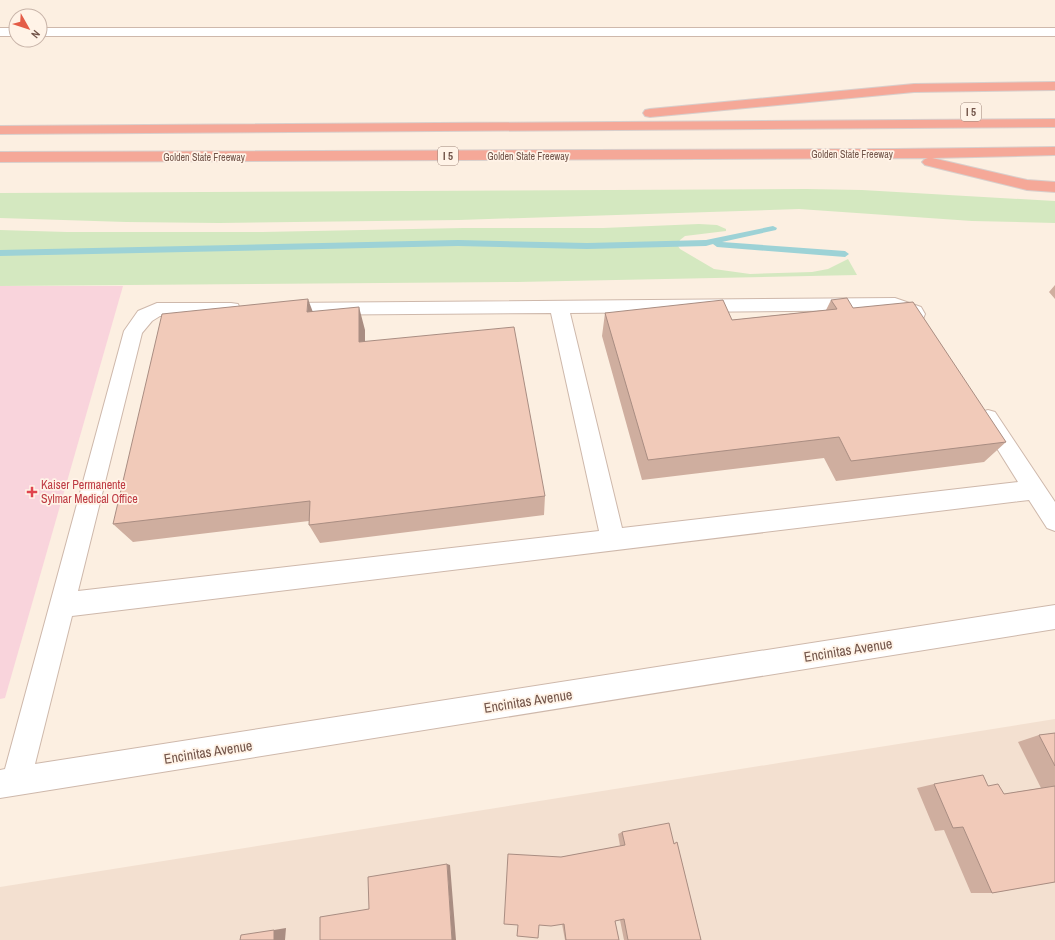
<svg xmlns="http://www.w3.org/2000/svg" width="1055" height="940" font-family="'Archivo Narrow',sans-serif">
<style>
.residential{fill:#f3e0d0}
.medical{fill:#f9d4dc}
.green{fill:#d4e8c0}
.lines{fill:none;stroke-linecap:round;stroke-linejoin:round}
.stream{fill:#9dd2d6;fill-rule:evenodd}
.minor-casing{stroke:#ceb8ab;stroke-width:2}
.highway-casing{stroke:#d8cfcc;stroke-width:2}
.minor{fill:#fff;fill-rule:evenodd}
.highway{fill:#f5a898;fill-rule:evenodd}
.wall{fill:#cfae9f}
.shaded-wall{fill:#a98d82}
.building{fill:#f1cab9;stroke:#a98d82}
.health-dot{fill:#e0444e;stroke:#fff3e7;stroke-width:1.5}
.labels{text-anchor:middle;stroke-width:3.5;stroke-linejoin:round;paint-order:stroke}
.far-street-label{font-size:10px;fill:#725449;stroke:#fff3e7}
.shield{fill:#fff3e7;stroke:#9c8478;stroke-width:1}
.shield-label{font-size:11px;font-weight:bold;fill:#725449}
.health-label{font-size:12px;fill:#be3a42;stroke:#fff3e7;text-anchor:start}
.near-street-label{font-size:14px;fill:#725449;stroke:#fff3e7}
</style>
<rect width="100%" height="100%" fill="#fcefe1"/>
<path class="residential" d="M 1055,719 L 1055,940 L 0,940 L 0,887 Z"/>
<path class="medical" d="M 0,286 L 123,286 L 5,698 L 0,699 Z"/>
<path class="green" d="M 806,189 L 862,190 L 1055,201 L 1055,223 L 972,221 L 799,209 L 459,220 L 219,223 L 126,222 L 0,218 L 0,193 Z
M 699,224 L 717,225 L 726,229 L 726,231 L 685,236 L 680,240 L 678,246 L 680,249 L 714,269 L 750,274 L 812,272 L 828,269 L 848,259 L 857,275 L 517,282 L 0,286 L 0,230 L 67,232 L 262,232 L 463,228 L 603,228 Z"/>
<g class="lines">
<path class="stream" d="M 773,226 L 777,228 L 776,230 L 722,242 L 845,251 L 849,254 L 845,257 L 717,247 L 713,244 L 706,246 L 587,249 L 458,246 L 0,256 L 0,250 L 458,240 L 587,243 L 706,240 Z"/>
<defs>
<path id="minor" d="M 0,28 L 16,28 L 16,36 L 0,36 Z
M 40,28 L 1055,28 L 1055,36 L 40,36 Z
M 895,298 L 921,307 L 925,314 L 923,319 L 916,321 L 893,310 L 570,313 L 622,528 L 1018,482 L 978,418 L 981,412 L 988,410 L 995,412 L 1055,502 L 1055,531 L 1047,528 L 1029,500 L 72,616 L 35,764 L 1055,605 L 1055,629 L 0,798 L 0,770 L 5,769 L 124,331 L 138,311 L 157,303 L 231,303 L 238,304 L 240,309 L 238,314 L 231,315 L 160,316 L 152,321 L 142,333 L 78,591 L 599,531 L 551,313 L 281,315 L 274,314 L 272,309 L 274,304 L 281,303 Z"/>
<path id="highway" d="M 1055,82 L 1055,90 L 914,92 L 650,117 L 645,116 L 643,113 L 645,110 L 650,109 L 914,84 Z
M 1055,119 L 1055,127 L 0,134 L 0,126 Z
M 1055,147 L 1055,155 L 932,158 L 1027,180 L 1055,182 L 1055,192 L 1027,190 L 925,165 L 922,162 L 925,159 L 928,158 L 0,162 L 0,152 L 895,149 Z"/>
</defs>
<use href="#minor" class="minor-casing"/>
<use href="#highway" class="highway-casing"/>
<use href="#minor" class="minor"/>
<use href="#highway" class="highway"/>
</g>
<path class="wall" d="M 1055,285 L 1055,299 L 1049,292 Z
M 831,300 L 853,308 L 1006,442 L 984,462 L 836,481 L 824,458 L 642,480 L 602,336 L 605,313 L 732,320 L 826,310 Z
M 313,312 L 365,330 L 365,342 L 545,496 L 544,515 L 320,543 L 309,525 L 309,521 L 133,542 L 113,524 Z
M 1055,733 L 1055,882 L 992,893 L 971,893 L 944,830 L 935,831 L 917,788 L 934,784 L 1004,794 L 1041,788 L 1018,742 L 1039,735 Z
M 622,832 L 674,843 L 677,842 L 701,940 L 624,940 L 620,920 L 615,921 L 619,940 L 565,940 L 562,924 L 539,925 L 561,857 L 620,846 L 618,834 Z"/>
<path class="shaded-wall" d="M 308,299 L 317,323 L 307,312 Z
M 359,307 L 365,330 L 365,365 L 359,342 Z
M 447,864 L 450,865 L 456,940 L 452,940 Z
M 286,928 L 285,940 L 274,940 L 274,930 Z"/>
<path class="building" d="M 847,298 L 853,308 L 913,302 L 1006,442 L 851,461 L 839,437 L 648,460 L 605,313 L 723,300 L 732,320 L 837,309 L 831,300 Z
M 308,299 L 307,312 L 359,307 L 359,342 L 514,327 L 545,496 L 309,525 L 310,501 L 113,524 L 162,314 Z
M 1055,733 L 1055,766 L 1039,735 Z
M 983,775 L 988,786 L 998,784 L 1004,794 L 1055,786 L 1055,882 L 992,893 L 963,827 L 953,828 L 934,784 Z
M 669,823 L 674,844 L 677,842 L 701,940 L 628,940 L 624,919 L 615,921 L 619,940 L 566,940 L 564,924 L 551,926 L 539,925 L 538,938 L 517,936 L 518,925 L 504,924 L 508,854 L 561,857 L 625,845 L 622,832 Z
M 447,864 L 452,940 L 320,940 L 320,917 L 369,909 L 368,877 Z
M 274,930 L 274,940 L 240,940 L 241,935 Z"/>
<path class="health-dot" d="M30 486h4v4h4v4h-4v4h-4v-4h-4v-4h4z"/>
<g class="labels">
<g class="far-street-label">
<text x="852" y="158">Golden State Freeway</text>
<text x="528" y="160">Golden State Freeway</text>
<text x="204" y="161">Golden State Freeway</text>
</g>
<g class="shield">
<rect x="961" y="103" width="20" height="18" rx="3"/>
<rect x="438" y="147" width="20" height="18" rx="3"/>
</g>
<g class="shield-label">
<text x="971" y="116">I 5</text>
<text x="448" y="160">I 5</text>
</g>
<g class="health-label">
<text x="41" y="489">Kaiser Permanente<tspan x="41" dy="14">Sylmar Medical Office</tspan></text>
</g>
<g class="near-street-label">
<text transform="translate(848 650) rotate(-9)" y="5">Encinitas Avenue</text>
<text transform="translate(528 701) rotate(-9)" y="5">Encinitas Avenue</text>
<text transform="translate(208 752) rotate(-9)" y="5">Encinitas Avenue</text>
</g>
</g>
<g transform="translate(28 28) rotate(129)"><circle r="19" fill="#fff3e7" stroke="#c7b3a8"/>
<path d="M0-3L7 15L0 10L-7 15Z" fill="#e45c47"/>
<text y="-6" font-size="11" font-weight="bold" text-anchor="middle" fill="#725449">N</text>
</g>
</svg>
